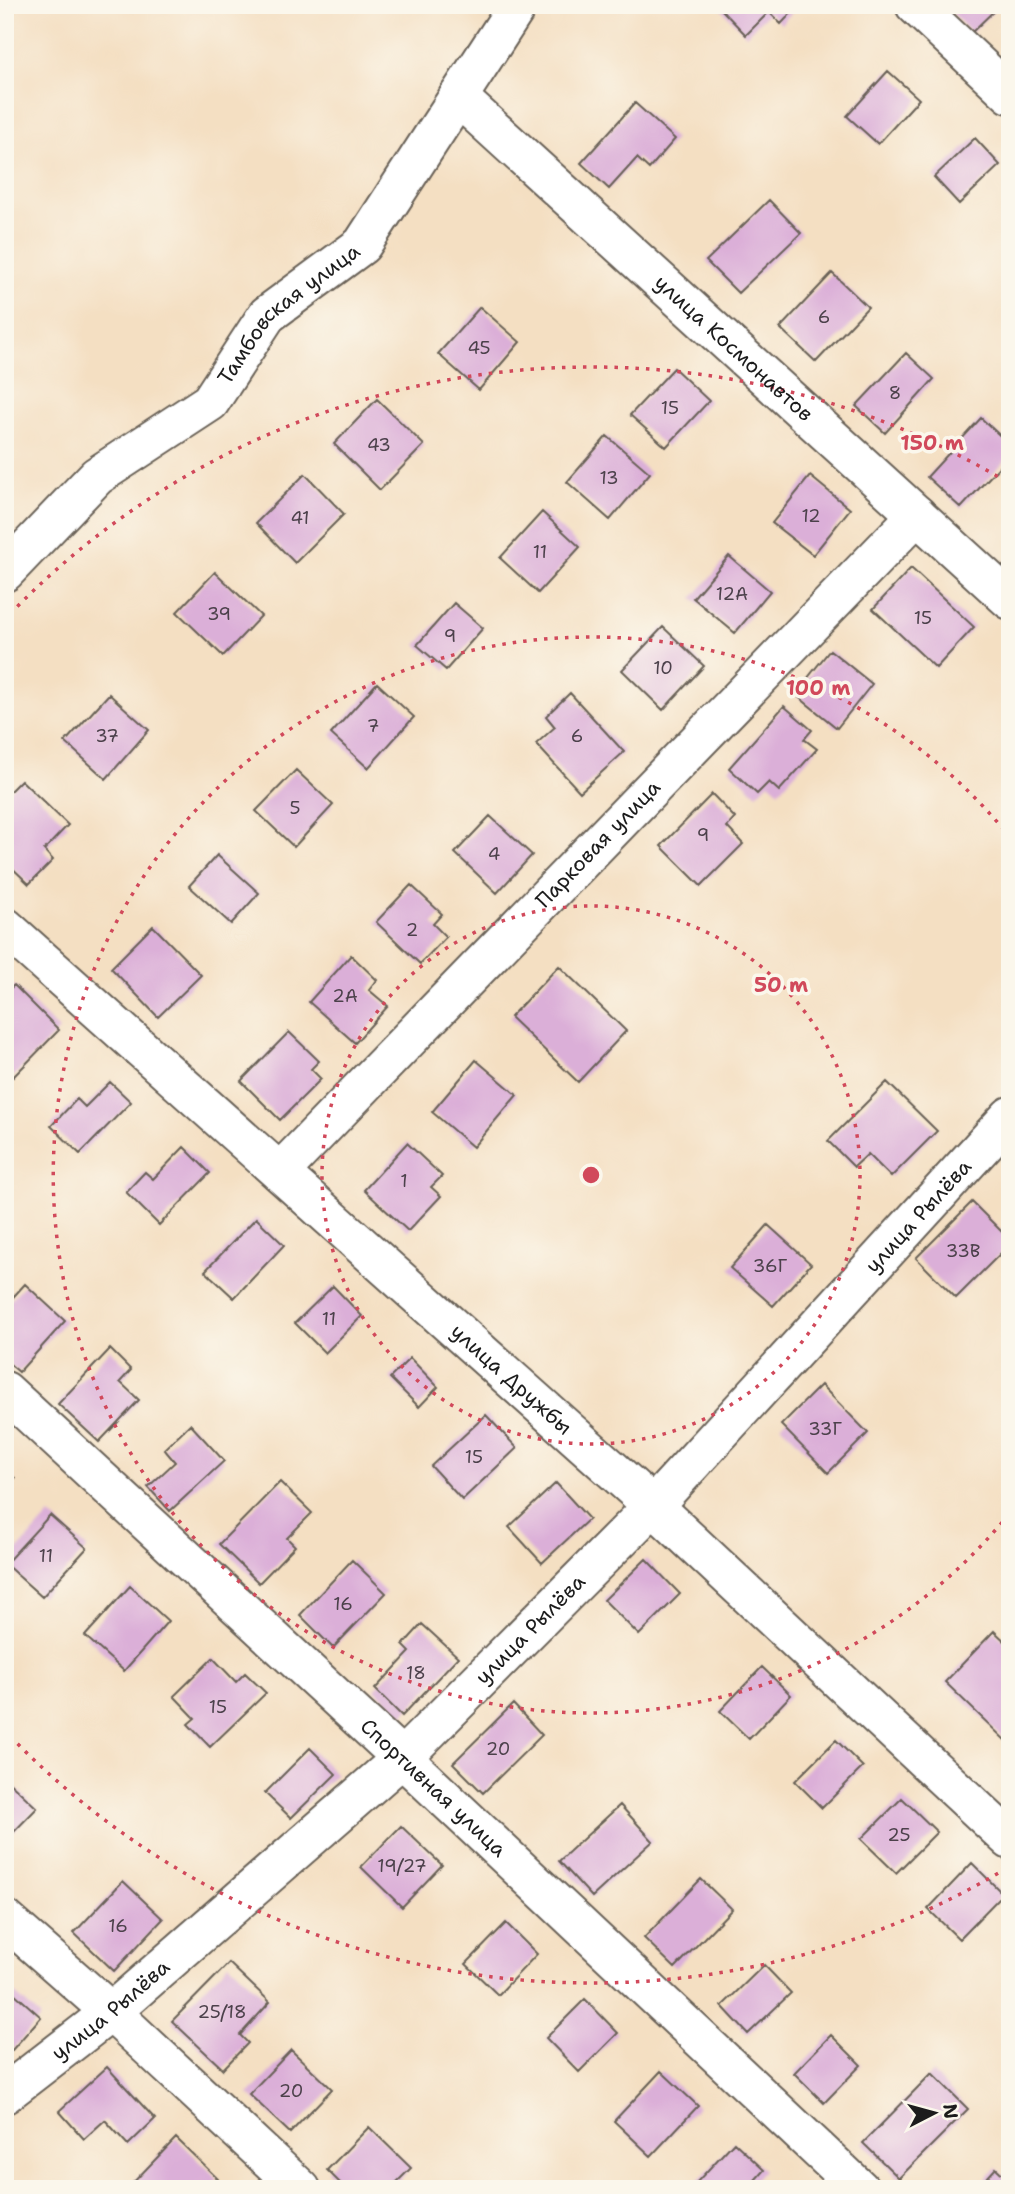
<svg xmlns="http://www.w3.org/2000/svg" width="1015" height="2194" font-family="'Shantell Sans',sans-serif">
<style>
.building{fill:#dbafd8}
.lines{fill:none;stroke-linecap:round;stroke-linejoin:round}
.minor-casing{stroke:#686056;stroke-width:42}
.minor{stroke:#fff;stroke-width:38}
.ring{fill:none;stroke:#d1495b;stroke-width:3.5;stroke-dasharray:3.5 7}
.labels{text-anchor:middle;stroke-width:7;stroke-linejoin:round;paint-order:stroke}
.number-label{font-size:18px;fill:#4c414b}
.street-label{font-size:21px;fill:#1c1c1c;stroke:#fbf7ec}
.centre{fill:#d1495b;stroke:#fbf7ec;stroke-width:3.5}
.ring-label{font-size:21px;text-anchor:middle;font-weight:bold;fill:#d1495b;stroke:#fbf7ec;stroke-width:7;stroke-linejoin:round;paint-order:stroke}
</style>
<rect width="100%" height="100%" fill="#fbf7ec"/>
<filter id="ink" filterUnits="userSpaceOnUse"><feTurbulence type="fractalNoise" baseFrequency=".0143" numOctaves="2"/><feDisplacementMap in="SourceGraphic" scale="14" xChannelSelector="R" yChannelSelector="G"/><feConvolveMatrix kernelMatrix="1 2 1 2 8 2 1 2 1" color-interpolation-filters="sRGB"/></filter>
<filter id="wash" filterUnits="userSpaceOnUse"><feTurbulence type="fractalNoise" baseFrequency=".00686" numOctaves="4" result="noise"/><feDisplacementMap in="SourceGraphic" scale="28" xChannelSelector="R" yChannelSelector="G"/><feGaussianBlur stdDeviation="1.57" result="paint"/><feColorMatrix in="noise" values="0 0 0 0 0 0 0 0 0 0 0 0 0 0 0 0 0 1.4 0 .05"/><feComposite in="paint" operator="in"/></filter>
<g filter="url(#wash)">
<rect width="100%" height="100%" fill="#f4dfc2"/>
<g id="blocks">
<path class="building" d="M 721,5 L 799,5 L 781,24 L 769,12 L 746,35 L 719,7 Z
M 945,5 L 1000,5 L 971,33 Z
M 888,71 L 919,99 L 878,144 L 847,116 Z
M 635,103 L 675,139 L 649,169 L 637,158 L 609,189 L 581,163 Z
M 975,138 L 1000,165 L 959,204 L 934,177 Z
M 769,200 L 801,233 L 738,293 L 706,261 Z
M 832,273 L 868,307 L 816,362 L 780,328 Z
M 480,307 L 520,342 L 479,390 L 438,354 Z
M 906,353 L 934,379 L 885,433 L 856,406 Z
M 674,368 L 709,401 L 666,447 L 630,415 Z
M 377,399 L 424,445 L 380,490 L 334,444 Z
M 981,418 L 1010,445 L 1010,455 L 961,508 L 927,477 Z
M 607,436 L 650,473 L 610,520 L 567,482 Z
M 305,474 L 344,514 L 295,563 L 256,523 Z
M 810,476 L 850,509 L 813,555 L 772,523 Z
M 542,512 L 580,547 L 538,593 L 500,558 Z
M 729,556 L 770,591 L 735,633 L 693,598 Z
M 911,568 L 974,627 L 936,668 L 873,609 Z
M 215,572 L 261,616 L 223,656 L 177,612 Z
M 454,603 L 483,628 L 446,670 L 417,645 Z
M 663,627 L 704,666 L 663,710 L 622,670 Z
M 830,650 L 872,684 L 837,728 L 795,694 Z
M 377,683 L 414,717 L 368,768 L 331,734 Z
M 570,693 L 624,752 L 580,792 L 536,744 L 555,727 L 546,716 Z
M 109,694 L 149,730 L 106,779 L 65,742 Z
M 784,706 L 812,730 L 804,739 L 817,749 L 779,791 L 769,782 L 757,794 L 729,768 Z
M 296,770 L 333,805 L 294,847 L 256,811 Z
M 21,780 L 68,825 L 44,850 L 53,860 L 29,884 L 5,861 L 5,796 Z
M 712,794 L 735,818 L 727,827 L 743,844 L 701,886 L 661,846 Z
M 490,816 L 532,855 L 497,893 L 455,853 Z
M 217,855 L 259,893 L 231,924 L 189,886 Z
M 411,885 L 442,914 L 433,924 L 446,937 L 420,964 L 376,922 Z
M 153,926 L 201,975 L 158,1017 L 111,968 Z
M 351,955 L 377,980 L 369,990 L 388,1006 L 355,1043 L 309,1002 Z
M 559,966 L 626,1031 L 578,1082 L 510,1017 Z
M 14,985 L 59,1030 L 13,1077 L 5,1069 L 5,993 Z
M 289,1032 L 319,1061 L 311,1069 L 321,1079 L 280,1120 L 241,1081 Z
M 476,1060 L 517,1095 L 473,1147 L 432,1112 Z
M 110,1082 L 131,1102 L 80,1154 L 51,1126 L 77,1099 L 85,1107 Z
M 887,1082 L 937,1131 L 891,1177 L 868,1154 L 854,1167 L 828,1141 Z
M 407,1143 L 442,1176 L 431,1187 L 441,1196 L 408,1231 L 364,1190 Z
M 184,1147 L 210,1173 L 159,1225 L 126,1192 L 145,1172 L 153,1179 Z
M 972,1202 L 1010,1240 L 1010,1244 L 956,1298 L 916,1258 Z
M 256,1218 L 284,1245 L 234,1298 L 205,1271 Z
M 768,1225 L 811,1264 L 773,1306 L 730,1268 Z
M 25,1284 L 65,1321 L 19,1372 L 5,1360 L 5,1306 Z
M 333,1286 L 362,1316 L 325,1353 L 295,1323 Z
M 110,1349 L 131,1370 L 120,1382 L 139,1400 L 99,1442 L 58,1404 Z
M 410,1358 L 438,1387 L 419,1407 L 390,1378 Z
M 821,1385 L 868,1433 L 828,1473 L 781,1425 Z
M 486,1415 L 517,1448 L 462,1500 L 431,1466 Z
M 190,1424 L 224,1461 L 170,1511 L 148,1487 L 175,1462 L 164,1449 Z
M 5,1469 L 15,1478 L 5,1490 Z
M 280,1482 L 312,1513 L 287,1538 L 295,1546 L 259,1583 L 219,1544 Z
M 556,1483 L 589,1519 L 542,1563 L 509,1527 Z
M 50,1515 L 87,1548 L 42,1597 L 5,1564 Z
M 646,1559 L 680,1594 L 639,1635 L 604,1600 Z
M 352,1560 L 386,1593 L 333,1648 L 300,1615 Z
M 130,1586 L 168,1621 L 124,1671 L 85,1636 Z
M 422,1624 L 458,1657 L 402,1716 L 375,1689 L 410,1652 L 403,1645 Z
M 994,1631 L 1010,1646 L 1010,1745 L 945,1682 Z
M 213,1658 L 236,1682 L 245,1673 L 266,1693 L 210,1747 L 188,1724 L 195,1718 L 174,1696 Z
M 762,1667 L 791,1695 L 749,1739 L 720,1711 Z
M 513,1704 L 542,1735 L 483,1793 L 453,1763 Z
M 836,1740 L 863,1767 L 822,1808 L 795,1781 Z
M 310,1748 L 336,1774 L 291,1818 L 265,1793 Z
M 5,1778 L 37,1808 L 5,1841 Z
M 902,1798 L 937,1832 L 896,1873 L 861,1839 Z
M 620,1805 L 653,1841 L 592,1897 L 559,1861 Z
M 401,1826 L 442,1865 L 402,1907 L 361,1867 Z
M 972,1863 L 1003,1894 L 959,1939 L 928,1909 Z
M 701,1879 L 732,1909 L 675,1968 L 644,1938 Z
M 123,1881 L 163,1919 L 114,1971 L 74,1933 Z
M 506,1923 L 537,1954 L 498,1995 L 466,1964 Z
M 229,1963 L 270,2002 L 240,2035 L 248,2043 L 223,2069 L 172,2021 Z
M 764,1965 L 791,1993 L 748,2034 L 722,2006 Z
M 5,1985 L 41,2017 L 5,2058 Z
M 585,1999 L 618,2033 L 579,2072 L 546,2038 Z
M 831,2035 L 861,2065 L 824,2103 L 794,2073 Z
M 291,2050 L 332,2089 L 290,2133 L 249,2094 Z
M 107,2067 L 155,2119 L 128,2145 L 105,2120 L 84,2139 L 59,2111 Z
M 661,2071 L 698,2106 L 651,2156 L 614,2121 Z
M 932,2073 L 968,2109 L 899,2178 L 863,2143 Z
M 369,2127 L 411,2168 L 390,2189 L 346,2189 L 327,2170 Z
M 176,2138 L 218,2179 L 209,2189 L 127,2189 Z
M 734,2142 L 764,2170 L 747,2189 L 699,2189 L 695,2184 Z
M 996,2168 L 1010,2181 L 1010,2189 L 977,2189 Z"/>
</g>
</g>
<g filter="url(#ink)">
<use href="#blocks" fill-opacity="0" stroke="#686056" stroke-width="2"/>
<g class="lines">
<defs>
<g id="minor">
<path d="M 915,5 L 1010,94"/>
<path id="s1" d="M 458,97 L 1010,600"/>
<path id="s2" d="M 5,572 L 97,476 L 210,402 L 267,315 L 362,245 L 518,5"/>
<path id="s3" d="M 5,927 L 653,1506 L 1010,1840"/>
<path id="s4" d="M 280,1172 L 917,515"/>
<path id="s5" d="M 5,1391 L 402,1758 L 860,2189"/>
<path d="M 5,1919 L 111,2012 L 301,2189"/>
<path id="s6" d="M 5,2094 L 111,2012 L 402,1758 L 653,1506 L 1010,1116"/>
</g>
</defs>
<use href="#minor" class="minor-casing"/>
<use href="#minor" class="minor"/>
</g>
</g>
<g class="ring">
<circle cx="591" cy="1175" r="269"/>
<path d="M1009 1514A538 538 0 1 1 1009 836"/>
<path d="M1007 1868A808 808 0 0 1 10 1736M10 614A808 808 0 0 1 1007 482"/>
</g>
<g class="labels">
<g class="number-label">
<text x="824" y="323">6</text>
<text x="479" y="354">45</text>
<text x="895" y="399">8</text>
<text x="670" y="414">15</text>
<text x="379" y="451">43</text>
<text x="609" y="484">13</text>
<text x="811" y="522">12</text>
<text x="300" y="524">41</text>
<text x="540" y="558">11</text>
<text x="732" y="600">12А</text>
<text x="219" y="620">39</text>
<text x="923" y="624">15</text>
<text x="450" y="642">9</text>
<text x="663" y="674">10</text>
<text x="373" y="732">7</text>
<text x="107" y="742">37</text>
<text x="577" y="742">6</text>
<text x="295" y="814">5</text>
<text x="703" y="841">9</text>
<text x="494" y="860">4</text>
<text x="412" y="936">2</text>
<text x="345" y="1002">2А</text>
<text x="404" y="1187">1</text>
<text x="963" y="1257">33В</text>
<text x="770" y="1272">36Г</text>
<text x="329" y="1325">11</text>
<text x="825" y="1435">33Г</text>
<text x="474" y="1463">15</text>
<text x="46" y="1562">11</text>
<text x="343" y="1610">16</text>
<text x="416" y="1679">18</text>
<text x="218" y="1713">15</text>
<text x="498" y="1755">20</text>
<text x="899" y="1841">25</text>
<text x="402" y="1872">19/27</text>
<text x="118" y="1932">16</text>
<text x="222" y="2018">25/18</text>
<text x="291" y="2097">20</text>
</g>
<g class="street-label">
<text dy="7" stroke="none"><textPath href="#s2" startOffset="388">Тамбовская улица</textPath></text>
<text dy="7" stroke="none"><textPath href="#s1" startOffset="373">улица Космонавтов</textPath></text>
<text dy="7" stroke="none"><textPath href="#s4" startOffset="457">Парковая улица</textPath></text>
<text dy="7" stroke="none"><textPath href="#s6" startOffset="1269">улица Рылёва</textPath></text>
<text dy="7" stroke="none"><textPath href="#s3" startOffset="679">улица Дружбы</textPath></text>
<text dy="7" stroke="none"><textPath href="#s6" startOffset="702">улица Рылёва</textPath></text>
<text dy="7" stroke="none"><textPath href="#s5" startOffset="584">Спортивная улица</textPath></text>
<text dy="7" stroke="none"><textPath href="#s6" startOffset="135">улица Рылёва</textPath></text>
</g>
</g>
<circle cx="591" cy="1175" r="10" class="centre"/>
<g class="ring-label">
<text x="932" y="450">150 m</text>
<text x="818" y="695">100 m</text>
<text x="781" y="992">50 m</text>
</g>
<rect width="1015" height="2194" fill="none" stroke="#fbf7ec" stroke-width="28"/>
<g transform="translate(934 2113) rotate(84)" stroke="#fbf7ec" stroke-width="5" paint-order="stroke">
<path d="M0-5L12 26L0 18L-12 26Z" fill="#1c1c1c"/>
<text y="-10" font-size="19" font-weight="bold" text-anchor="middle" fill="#1c1c1c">N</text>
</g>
</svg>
